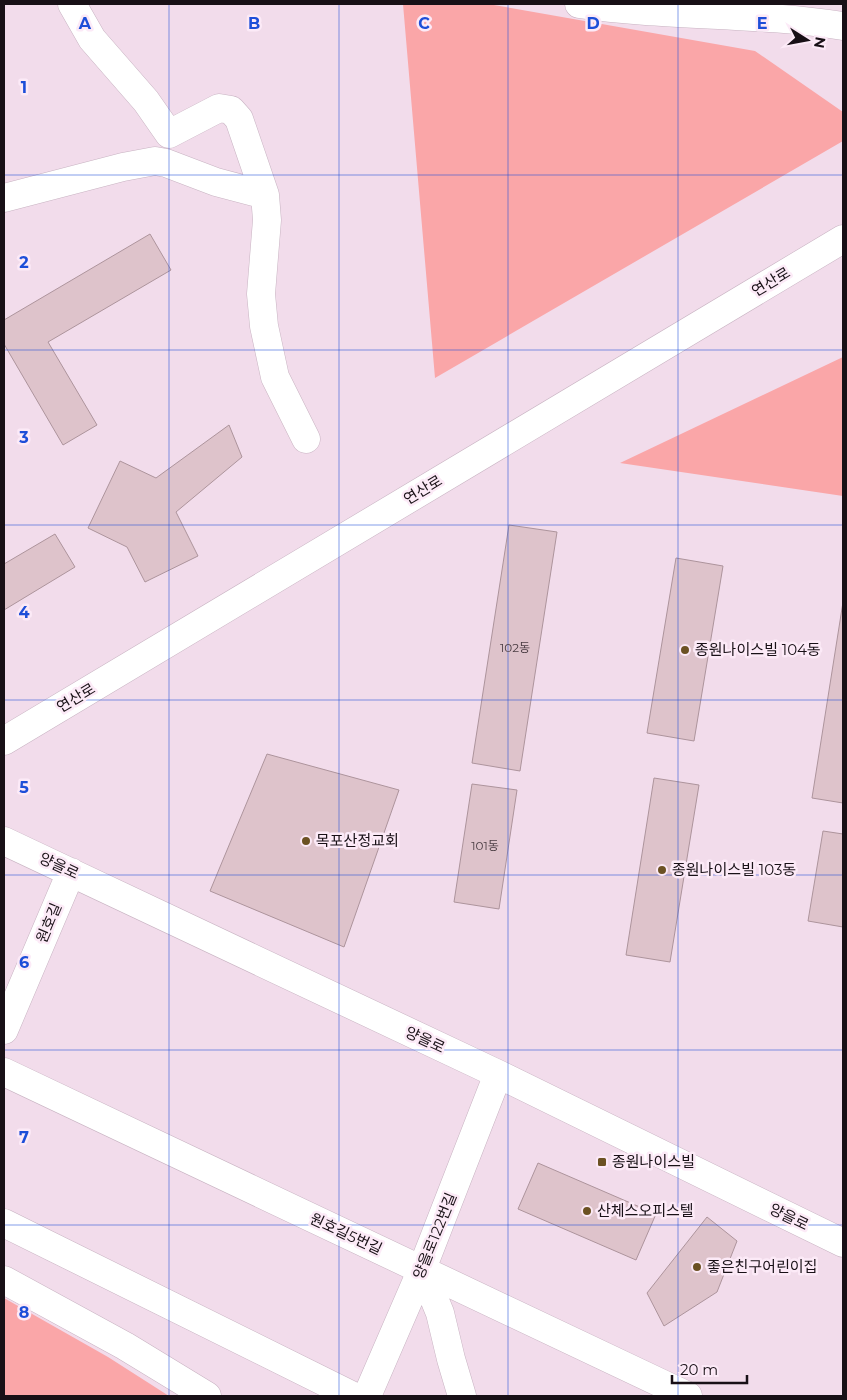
<svg xmlns="http://www.w3.org/2000/svg" width="847" height="1400" font-family="Montserrat,'Noto Sans KR',sans-serif">
<style>
.green{fill:#faa6a8}
.building{fill:#dec3cb;stroke:#ad949c}
.lines{fill:none;stroke-linecap:round;stroke-linejoin:round}
.minor-casing{stroke:#c8b3c2;stroke-width:29}
.minor{stroke:#fff;stroke-width:28}
.grid{fill:none;stroke:#1d4ed8;stroke-width:1;stroke-opacity:0.55}
.poi-dot{fill:#6b5122;stroke:#fceaf7;stroke-width:2}
.labels{text-anchor:middle;stroke-width:5;stroke-linejoin:round;paint-order:stroke}
.number-label{font-size:12px;fill:#4a3d43}
.street-label{font-size:15px;fill:#181016;stroke:#fceaf7}
.poi-label{font-size:15px;fill:#181016;stroke:#fceaf7;text-anchor:start}
.grid-label{font-size:16px;text-anchor:middle;font-weight:bold;fill:#1d4ed8;stroke:#fceaf7;stroke-width:5;stroke-linejoin:round;paint-order:stroke}
</style>
<rect width="100%" height="100%" fill="#f2dceb"/>
<path class="green" d="M 403,4 L 488,4 L 755,51 L 843,112 L 843,141 L 435,378 Z
M 843,357 L 843,496 L 620,463 Z
M 4,1298 L 108,1357 L 169,1396 L 4,1396 Z"/>
<path class="building" d="M 150,234 L 171,270 L 48,342 L 97,425 L 63,445 L 4,344 L 4,320 Z
M 229,425 L 242,457 L 176,512 L 198,556 L 145,582 L 127,547 L 88,528 L 120,461 L 156,478 Z
M 509,525 L 557,532 L 520,771 L 472,763 Z
M 55,534 L 75,567 L 4,610 L 4,564 Z
M 676,558 L 723,566 L 694,741 L 647,733 Z
M 843,602 L 843,803 L 812,798 Z
M 267,754 L 399,790 L 344,947 L 210,891 Z
M 654,778 L 699,785 L 670,962 L 626,955 Z
M 472,784 L 517,790 L 499,909 L 454,902 Z
M 823,831 L 843,834 L 843,927 L 808,921 Z
M 538,1163 L 656,1214 L 636,1260 L 518,1209 Z
M 707,1217 L 737,1241 L 717,1292 L 664,1326 L 647,1293 Z"/>
<g class="lines">
<defs>
<path id="minor" d="M 72,4 L 92,39 L 146,101 L 169,134 L 219,108 L 231,110 L 239,119 L 265,195 L 267,220 L 261,294 L 264,326 L 275,377 L 306,439
M 579,4 C 667,17 756,12 843,26
M 4,198 L 123,167 L 155,161 L 166,163 L 216,182 L 265,195
M 4,741 L 843,239
M 4,841 L 498,1074 L 843,1243
M 4,1030 L 71,872
M 4,1072 L 688,1396
M 4,1223 L 353,1396
M 422,1269 L 440,1313 L 451,1359 L 462,1396
M 4,1280 L 125,1346 L 207,1396
M 367,1396 L 422,1269 L 498,1074"/>
</defs>
<use href="#minor" class="minor-casing"/>
<use href="#minor" class="minor"/>
</g>
<path class="grid" d="M 169,4 L 169,1396M 339,4 L 339,1396M 508,4 L 508,1396M 678,4 L 678,1396M 4,175 L 843,175M 4,350 L 843,350M 4,525 L 843,525M 4,700 L 843,700M 4,875 L 843,875M 4,1050 L 843,1050M 4,1225 L 843,1225"/>
<g class="poi-dot">
<circle cx="685" cy="650" r="5"/>
<circle cx="306" cy="841" r="5"/>
<circle cx="662" cy="870" r="5"/>
<rect x="597" y="1157" width="10" height="10" rx="2.5"/>
<circle cx="587" cy="1211" r="5"/>
<circle cx="697" cy="1267" r="5"/>
</g>
<g class="labels">
<g class="number-label">
<text x="515" y="652">102동</text>
<text x="485" y="850">101동</text>
</g>
<g class="street-label">
<text transform="translate(771 282) rotate(-31)" y="5">연산로</text>
<text transform="translate(423 490) rotate(-31)" y="5">연산로</text>
<text transform="translate(76 698) rotate(-31)" y="5">연산로</text>
<text transform="translate(59 866) rotate(25)" y="5">양을로</text>
<text transform="translate(49 923) rotate(-67)" y="5">원호길</text>
<text transform="translate(425 1040) rotate(25)" y="5">양을로</text>
<text transform="translate(789 1217) rotate(26)" y="5">양을로</text>
<text transform="translate(346 1234) rotate(25)" y="5">원호길5번길</text>
<text transform="translate(435 1236) rotate(-68)" y="5">양을로122번길</text>
</g>
<g class="poi-label">
<text x="695" y="655">종원나이스빌 104동</text>
<text x="316" y="846">목포산정교회</text>
<text x="672" y="875">종원나이스빌 103동</text>
<text x="612" y="1167">종원나이스빌</text>
<text x="597" y="1216">산체스오피스텔</text>
<text x="707" y="1272">좋은친구어린이집</text>
</g>
</g>
<g class="grid-label">
<text x="85" y="29">A</text>
<text x="254" y="29">B</text>
<text x="424" y="29">C</text>
<text x="593" y="29">D</text>
<text x="762" y="29">E</text>
<text x="24" y="93">1</text>
<text x="24" y="268">2</text>
<text x="24" y="443">3</text>
<text x="24" y="618">4</text>
<text x="24" y="793">5</text>
<text x="24" y="968">6</text>
<text x="24" y="1143">7</text>
<text x="24" y="1318">8</text>
</g>
<rect width="847" height="1400" fill="none" stroke="#181016" stroke-width="10"/>
<g transform="translate(807 40) rotate(101)" stroke="#fceaf7" stroke-width="4" paint-order="stroke">
<path d="M0-4L9 19L0 12L-9 19Z" fill="#181016"/>
<text y="-8" font-size="14" font-weight="bold" text-anchor="middle" fill="#181016">N</text>
</g>
<path d="M672 1375v8h75v-8" fill="none" stroke="#181016" stroke-width="2.5"/>
<text x="680" y="1375" font-size="15" fill="#181016" stroke="#fceaf7" stroke-width="4" paint-order="stroke">20 m</text>
</svg>
